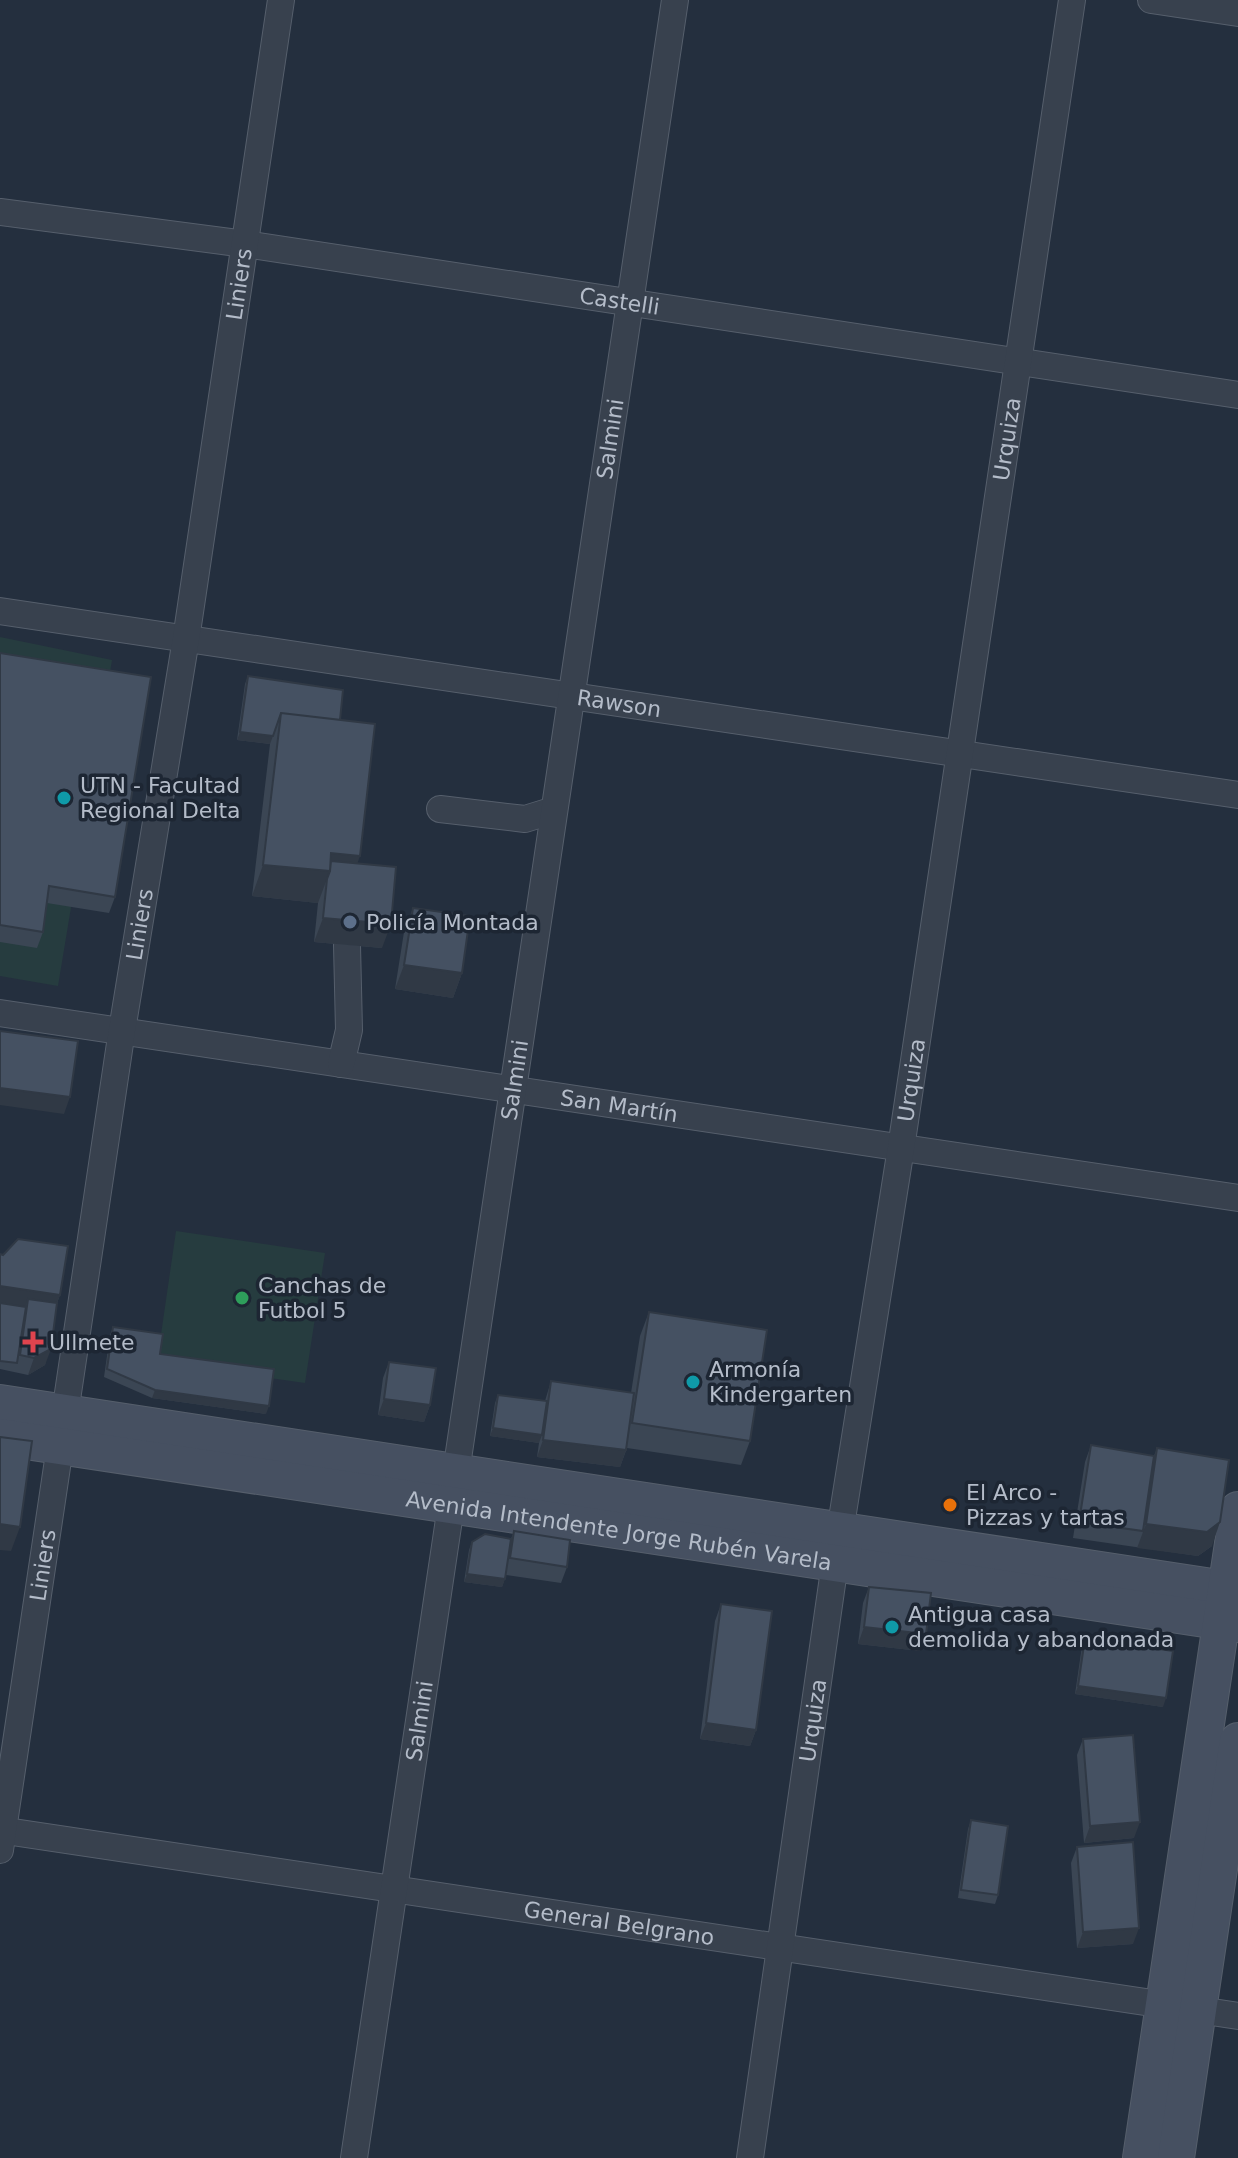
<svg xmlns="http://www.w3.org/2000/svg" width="1238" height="2158" font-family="'DejaVu Sans',sans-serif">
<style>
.green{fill:#263c3f}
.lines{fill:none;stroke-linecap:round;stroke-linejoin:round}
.minor-casing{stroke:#565f6c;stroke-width:28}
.secondary-casing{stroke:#565f6c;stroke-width:38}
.minor{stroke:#38414e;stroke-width:26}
.secondary{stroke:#465061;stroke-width:36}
.wall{fill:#3b4654}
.shaded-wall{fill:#303945}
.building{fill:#455162;stroke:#303945;stroke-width:2}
.culture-dot{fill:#0f9aa8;stroke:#1d2633;stroke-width:3}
.service-dot{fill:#5c6f8a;stroke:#1d2633;stroke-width:3}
.leisure-dot{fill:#2e9e5b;stroke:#1d2633;stroke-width:3}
.health-dot{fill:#e0444e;stroke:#1d2633;stroke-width:3}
.food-dot{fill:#e8710a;stroke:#1d2633;stroke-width:3}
.labels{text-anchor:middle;stroke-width:7;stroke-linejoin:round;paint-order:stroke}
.street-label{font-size:22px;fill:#b4bcc9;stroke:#1d2633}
.poi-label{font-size:22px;fill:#b4bcc9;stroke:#1d2633;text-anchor:start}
</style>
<rect width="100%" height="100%" fill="#242f3e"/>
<path class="green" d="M 0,637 L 112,660 L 58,986 L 0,976 Z
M 176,1231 L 325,1253 L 305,1383 L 157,1362 Z"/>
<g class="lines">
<defs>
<g id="minor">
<path d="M 1151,0 L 1238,13"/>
<path id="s1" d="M 0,212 L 245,244 L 1238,395"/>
<path id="s2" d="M 0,611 L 1238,795"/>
<path d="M 440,809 L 525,819 L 554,810"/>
<path id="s3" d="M 0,1013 L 1238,1198"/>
<path d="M 341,1064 L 349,1030 L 347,945"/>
<path id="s4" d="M 0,1830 L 1238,2016"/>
<path id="s5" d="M 0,1850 L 122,1030 L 186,639 L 281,0"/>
<path id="s6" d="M 354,2158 L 675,0"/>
<path id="s7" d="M 750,2158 L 835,1563 L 901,1148 L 1072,0"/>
</g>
<g id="secondary">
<path d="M 0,1403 L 1238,1591"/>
<path id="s8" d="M 0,1437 L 1238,1624"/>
<path d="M 1141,2158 L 1238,1510"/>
<path d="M 1176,2158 L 1238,1741"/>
</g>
</defs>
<use href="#minor" class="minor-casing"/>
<use href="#secondary" class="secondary-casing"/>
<use href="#minor" class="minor"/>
<use href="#secondary" class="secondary"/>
</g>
<path class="wall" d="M 0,653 L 115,897 L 109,913 L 47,903 L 43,932 L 37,948 L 0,942 Z
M 248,676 L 340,720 L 357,863 L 382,948 L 314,942 L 318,903 L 252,896 L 270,744 L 237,740 L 245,684 Z
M 413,908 L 462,973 L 453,998 L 395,989 L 404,932 Z
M 0,1254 L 60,1295 L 57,1303 L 45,1365 L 28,1375 L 0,1369 Z
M 649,1312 L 750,1441 L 741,1465 L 627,1448 L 620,1467 L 537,1457 L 539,1443 L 490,1436 L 495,1403 L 498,1395 L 545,1401 L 551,1381 L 631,1393 L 640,1336 Z
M 113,1327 L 160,1354 L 266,1414 L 152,1398 L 104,1377 L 110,1335 Z
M 389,1362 L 430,1405 L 424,1422 L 378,1415 L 383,1378 Z
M 1091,1445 L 1154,1456 L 1157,1448 L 1212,1546 L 1198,1556 L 1073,1538 L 1085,1462 Z
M 514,1531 L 567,1567 L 561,1583 L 506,1575 L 502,1587 L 464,1582 L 469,1550 L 472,1542 L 511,1539 Z
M 869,1587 L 920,1651 L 858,1644 L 863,1603 Z
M 721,1604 L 756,1730 L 750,1746 L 700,1739 L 715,1621 Z
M 1085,1638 L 1163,1707 L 1075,1694 L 1082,1646 Z
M 1083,1739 L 1134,1838 L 1084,1843 L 1077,1755 Z
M 971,1820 L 998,1895 L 995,1904 L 958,1898 L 968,1829 Z
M 1077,1847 L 1133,1944 L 1077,1948 L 1071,1863 Z"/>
<path class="shaded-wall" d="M 240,732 L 273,736 L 270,744 L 237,740 Z
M 331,853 L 360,856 L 349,887 L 327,879 L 318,903 L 252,896 L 263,865 Z
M 323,918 L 391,924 L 382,948 L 314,942 Z
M 404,965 L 462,973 L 453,998 L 395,989 Z
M 0,1088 L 70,1097 L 64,1114 L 0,1105 Z
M 0,1286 L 60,1295 L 51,1319 L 28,1299 L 23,1315 L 0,1312 Z
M 51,1349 L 45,1365 L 28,1375 L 34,1358 Z
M 155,1390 L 269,1406 L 266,1414 L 152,1398 Z
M 384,1399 L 430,1405 L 424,1422 L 378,1415 Z
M 493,1428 L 542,1435 L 539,1443 L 490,1436 Z
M 543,1440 L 626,1450 L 620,1467 L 537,1457 Z
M 1220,1522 L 1212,1546 L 1198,1556 L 1137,1548 L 1146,1524 Z
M 0,1524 L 20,1527 L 11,1551 L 0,1550 Z
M 467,1574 L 505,1579 L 502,1587 L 464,1582 Z
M 864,1627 L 926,1634 L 920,1651 L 858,1644 Z
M 1078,1686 L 1166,1698 L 1163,1707 L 1075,1694 Z
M 706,1723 L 756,1730 L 750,1746 L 700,1739 Z
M 1140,1822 L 1134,1838 L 1084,1843 L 1090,1826 Z
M 1139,1928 L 1133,1944 L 1077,1948 L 1083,1932 Z"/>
<path class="building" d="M 0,653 L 151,677 L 115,897 L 49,886 L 43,932 L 0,925 Z
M 248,676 L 343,690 L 340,720 L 281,713 L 273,736 L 240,732 Z
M 281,713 L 375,724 L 360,856 L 331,853 L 330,871 L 263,865 Z
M 331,861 L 396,867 L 391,924 L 323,918 L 327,879 L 330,871 Z
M 413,908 L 470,916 L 462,973 L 404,965 Z
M 0,1031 L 78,1041 L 70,1097 L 0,1088 Z
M 18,1239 L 68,1246 L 60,1295 L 0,1286 L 0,1254 L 3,1255 Z
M 28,1299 L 57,1303 L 51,1349 L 34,1358 L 20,1355 Z
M 0,1303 L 26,1307 L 17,1363 L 0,1361 Z
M 649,1312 L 767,1330 L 750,1441 L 632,1423 Z
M 113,1327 L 163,1334 L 160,1354 L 274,1369 L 269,1406 L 155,1390 L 107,1369 Z
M 389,1362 L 436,1368 L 430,1405 L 384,1399 Z
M 551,1381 L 634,1393 L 626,1450 L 543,1440 Z
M 498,1395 L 547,1401 L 542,1435 L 493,1428 Z
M 0,1437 L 32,1441 L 20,1527 L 0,1524 Z
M 1091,1445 L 1154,1456 L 1143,1531 L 1079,1522 Z
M 1157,1448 L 1229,1460 L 1220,1522 L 1207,1532 L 1146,1524 Z
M 514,1531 L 570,1540 L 567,1567 L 510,1558 Z
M 485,1534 L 511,1539 L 505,1579 L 467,1574 L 472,1542 Z
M 869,1587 L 931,1593 L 926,1634 L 864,1627 Z
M 721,1604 L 772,1611 L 756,1730 L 706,1723 Z
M 1085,1638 L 1173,1651 L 1166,1698 L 1078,1686 Z
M 1133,1735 L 1140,1822 L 1090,1826 L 1083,1739 Z
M 971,1820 L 1008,1826 L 998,1895 L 961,1890 Z
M 1133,1842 L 1139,1928 L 1083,1932 L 1077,1847 Z"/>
<g class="culture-dot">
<circle cx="64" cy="798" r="8"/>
<circle cx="693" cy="1382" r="8"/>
<circle cx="892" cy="1627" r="8"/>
</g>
<circle class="service-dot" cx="350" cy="922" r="8"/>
<circle class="leisure-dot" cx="242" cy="1298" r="8"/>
<path class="health-dot" d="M29 1330h8v8h8v8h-8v8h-8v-8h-8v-8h8z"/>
<circle class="food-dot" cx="950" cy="1505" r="8"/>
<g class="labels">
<g class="street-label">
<text dy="8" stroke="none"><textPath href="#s5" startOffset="1584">Liniers</textPath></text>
<text dy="8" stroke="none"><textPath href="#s1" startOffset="626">Castelli</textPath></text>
<text dy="8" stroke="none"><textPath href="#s6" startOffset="1738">Salmini</textPath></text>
<text dy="8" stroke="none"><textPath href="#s7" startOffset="1738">Urquiza</textPath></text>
<text dy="8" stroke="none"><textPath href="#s2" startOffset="626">Rawson</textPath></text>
<text dy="8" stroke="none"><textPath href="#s5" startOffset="936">Liniers</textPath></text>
<text dy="8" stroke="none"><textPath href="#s6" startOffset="1090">Salmini</textPath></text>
<text dy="8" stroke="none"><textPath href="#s7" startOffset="1090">Urquiza</textPath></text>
<text dy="8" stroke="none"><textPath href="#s3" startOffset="626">San Martín</textPath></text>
<text dy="8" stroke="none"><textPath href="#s8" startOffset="626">Avenida Intendente Jorge Rubén Varela</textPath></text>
<text dy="8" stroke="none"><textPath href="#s5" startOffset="288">Liniers</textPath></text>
<text dy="8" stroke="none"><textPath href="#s6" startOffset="442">Salmini</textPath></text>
<text dy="8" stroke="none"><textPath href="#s7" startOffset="442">Urquiza</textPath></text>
<text dy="8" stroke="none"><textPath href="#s4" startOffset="626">General Belgrano</textPath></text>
</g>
<g class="poi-label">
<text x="80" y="793">UTN - Facultad<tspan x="80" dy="25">Regional Delta</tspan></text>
<text x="366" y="930">Policía Montada</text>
<text x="258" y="1293">Canchas de<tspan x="258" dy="25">Futbol 5</tspan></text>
<text x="49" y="1350">Ullmete</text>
<text x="709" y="1377">Armonía<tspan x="709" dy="25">Kindergarten</tspan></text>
<text x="966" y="1500">El Arco -<tspan x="966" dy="25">Pizzas y tartas</tspan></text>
<text x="908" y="1622">Antigua casa<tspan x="908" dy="25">demolida y abandonada</tspan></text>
</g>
</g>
</svg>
